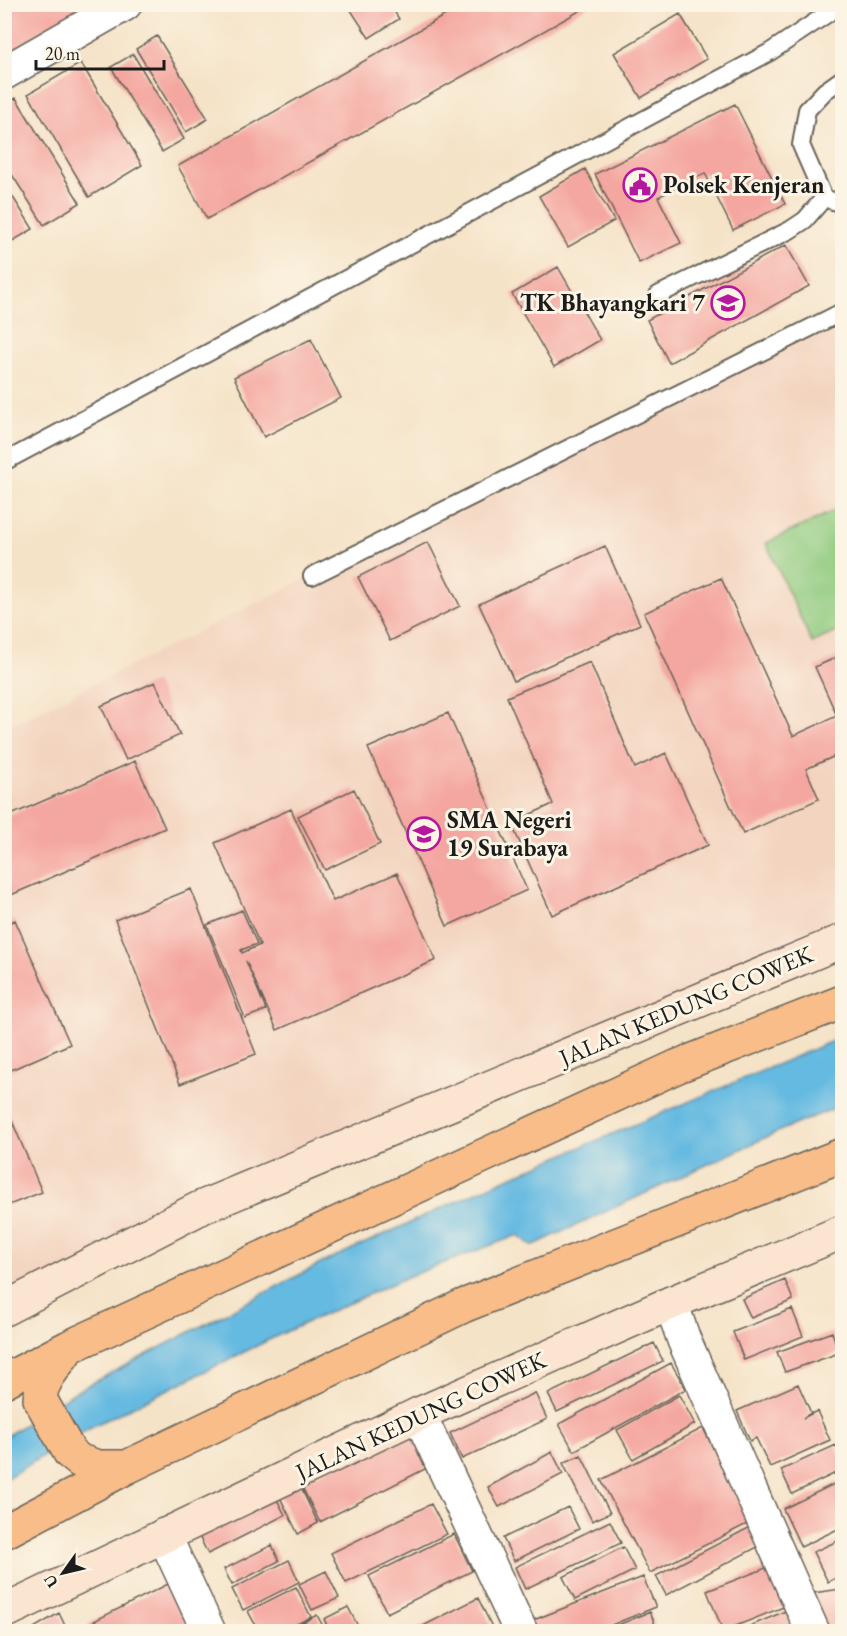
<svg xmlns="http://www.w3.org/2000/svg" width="847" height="1636" font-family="'EB Garamond',serif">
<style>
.built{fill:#f3d4bf}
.green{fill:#90cb80;stroke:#56744e;stroke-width:1.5}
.water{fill:#65bae1;stroke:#406b7e;stroke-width:1.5}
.building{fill:#f4a7a0}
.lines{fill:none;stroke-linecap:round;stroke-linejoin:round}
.service-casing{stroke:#686258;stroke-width:20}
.minor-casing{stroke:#686258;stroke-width:36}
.secondary-casing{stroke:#686258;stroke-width:36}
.trunk-casing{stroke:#686258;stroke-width:36}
.service{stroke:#fff;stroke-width:16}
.minor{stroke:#fff;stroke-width:33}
.secondary{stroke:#fce5d0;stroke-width:33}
.trunk{stroke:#f8bd89;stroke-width:33}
.labels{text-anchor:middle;stroke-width:6;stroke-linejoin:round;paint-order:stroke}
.poi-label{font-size:24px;font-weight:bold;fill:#1c1c1c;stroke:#fcf5e5;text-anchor:start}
.street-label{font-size:24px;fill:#1c1c1c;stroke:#fcf5e5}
</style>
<rect width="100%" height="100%" fill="#fcf5e5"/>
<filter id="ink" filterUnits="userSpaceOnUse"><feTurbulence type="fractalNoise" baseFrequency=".0167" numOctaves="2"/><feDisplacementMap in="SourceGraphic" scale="12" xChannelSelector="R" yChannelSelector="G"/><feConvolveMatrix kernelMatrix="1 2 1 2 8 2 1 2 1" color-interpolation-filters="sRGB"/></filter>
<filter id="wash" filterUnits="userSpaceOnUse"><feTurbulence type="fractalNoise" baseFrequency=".008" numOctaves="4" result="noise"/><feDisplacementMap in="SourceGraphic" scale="24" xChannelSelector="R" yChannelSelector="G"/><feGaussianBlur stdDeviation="1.35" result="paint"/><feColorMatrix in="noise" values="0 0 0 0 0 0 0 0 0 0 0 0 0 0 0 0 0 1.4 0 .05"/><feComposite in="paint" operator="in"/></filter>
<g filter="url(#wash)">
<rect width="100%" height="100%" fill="#f5e3c8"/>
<path class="built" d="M 842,312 L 842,941 L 5,1309 L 5,728 Z"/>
<path class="green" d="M 842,507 L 842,629 L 812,643 L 766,543 Z"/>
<path class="water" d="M 842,1037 L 842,1105 L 784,1129 L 532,1246 L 518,1235 L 407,1277 L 281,1334 L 89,1428 L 5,1479 L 5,1437 L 75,1392 L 324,1262 L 501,1181 Z"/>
<g id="blocks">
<path class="building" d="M 4,4 L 119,4 L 4,69 Z
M 347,4 L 390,4 L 399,19 L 369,38 Z
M 465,4 L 592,4 L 207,219 L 178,166 Z
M 680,14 L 707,59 L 641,98 L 614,53 Z
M 157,36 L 208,119 L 186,132 L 136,49 Z
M 133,54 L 184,139 L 162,152 L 111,67 Z
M 81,63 L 142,165 L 89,197 L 28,94 Z
M 16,98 L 80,203 L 44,225 L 4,162 L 4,105 Z
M 735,104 L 785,204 L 733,230 L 705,173 L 658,197 L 681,243 L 639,263 L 595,174 Z
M 585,169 L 614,221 L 568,247 L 539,196 Z
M 4,183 L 33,229 L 4,246 Z
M 786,245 L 809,286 L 669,363 L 647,320 Z
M 558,267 L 600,340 L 554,367 L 512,294 Z
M 311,339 L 341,398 L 264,437 L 234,377 Z
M 428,542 L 460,606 L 390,641 L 358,577 Z
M 605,546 L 640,624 L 514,681 L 479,604 Z
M 721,578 L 793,736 L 837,716 L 815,667 L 842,655 L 842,753 L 806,769 L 819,799 L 743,834 L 644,613 Z
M 590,662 L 635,768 L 666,753 L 708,845 L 552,915 L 511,823 L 553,804 L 507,697 Z
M 155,682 L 180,735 L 126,760 L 101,706 Z
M 448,713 L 527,890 L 447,926 L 368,748 Z
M 135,761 L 165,828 L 4,898 L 4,818 Z
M 354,789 L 380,844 L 325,870 L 298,816 Z
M 291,809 L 333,901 L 397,873 L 436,960 L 277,1030 L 246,961 L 266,1010 L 245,1018 L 207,925 L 242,910 L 257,944 L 241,950 L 242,953 L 260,945 L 215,843 Z
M 191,889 L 256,1054 L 180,1084 L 115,920 Z
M 15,920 L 70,1044 L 4,1073 L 4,925 Z
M 4,1102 L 42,1192 L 4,1207 Z
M 785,1280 L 793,1300 L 751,1318 L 742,1299 Z
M 792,1309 L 803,1336 L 744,1360 L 733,1332 Z
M 832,1332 L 839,1353 L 785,1372 L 777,1352 Z
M 654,1343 L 663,1361 L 557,1412 L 548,1394 Z
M 671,1363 L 686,1389 L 574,1451 L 559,1424 Z
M 798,1384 L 811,1413 L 803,1418 L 817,1411 L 830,1440 L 770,1467 L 756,1438 L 750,1441 L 737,1411 Z
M 535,1393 L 547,1419 L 462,1459 L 450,1433 Z
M 679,1395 L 695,1424 L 633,1459 L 617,1430 Z
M 418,1425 L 437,1463 L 320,1522 L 300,1483 Z
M 703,1428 L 751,1522 L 650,1573 L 601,1480 Z
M 836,1445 L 842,1460 L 842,1470 L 792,1494 L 781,1470 Z
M 552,1452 L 563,1474 L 499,1507 L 488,1487 Z
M 581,1455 L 610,1513 L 592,1521 L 563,1463 Z
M 296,1478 L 318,1523 L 298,1534 L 275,1487 Z
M 842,1480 L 842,1527 L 801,1547 L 783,1509 Z
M 272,1490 L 285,1515 L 208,1554 L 195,1528 Z
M 431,1504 L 447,1534 L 346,1583 L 331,1553 Z
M 568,1507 L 579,1529 L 514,1561 L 503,1538 Z
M 610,1521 L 621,1543 L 525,1589 L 515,1567 Z
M 758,1523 L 767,1542 L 666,1595 L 656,1576 Z
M 454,1534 L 472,1571 L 387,1613 L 369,1576 Z
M 842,1539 L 842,1575 L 828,1582 L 813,1552 Z
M 272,1545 L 279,1561 L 232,1585 L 224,1569 Z
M 623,1547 L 635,1570 L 575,1600 L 563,1577 Z
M 289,1560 L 299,1582 L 243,1610 L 232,1589 Z
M 776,1564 L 791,1604 L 723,1631 L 707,1591 Z
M 326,1571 L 339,1598 L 312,1610 L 299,1584 Z
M 643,1577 L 656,1607 L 594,1632 L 535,1632 L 531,1621 Z
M 172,1582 L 197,1632 L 91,1632 L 88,1624 Z
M 296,1587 L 311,1617 L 281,1632 L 259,1632 L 248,1611 Z
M 841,1589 L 842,1631 L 820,1632 L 813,1593 Z
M 478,1598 L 492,1627 L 483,1632 L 419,1632 L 417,1629 Z
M 348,1607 L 361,1632 L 330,1632 L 324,1619 Z
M 795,1607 L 806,1631 L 738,1631 Z
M 650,1612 L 658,1632 L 603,1632 L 603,1631 Z
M 59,1613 L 68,1632 L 27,1632 Z
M 317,1615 L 326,1632 L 285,1632 Z"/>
</g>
</g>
<g filter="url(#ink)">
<use href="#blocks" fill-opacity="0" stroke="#686258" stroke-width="1.5"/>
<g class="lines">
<defs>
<path id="service" d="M 842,79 L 825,91 L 807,110 L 801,145 L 824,198 L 842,204
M 658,295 L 790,230 L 805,220 L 824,198
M 4,462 L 770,52 L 842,4
M 312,576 L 842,312"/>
<path id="minor" d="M 4,73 L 125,4
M 671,1303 L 684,1340 L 813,1632
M 419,1414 L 521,1632
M 164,1535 L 209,1632"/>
<path id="secondary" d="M 4,1309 L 200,1208 L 842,941
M 4,1612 L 419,1414 L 671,1303 L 842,1232"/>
<path id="trunk" d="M 68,1348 L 48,1376 L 42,1388 L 40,1399 L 70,1453 L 80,1461 L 98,1467 L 127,1467
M 4,1381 L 69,1347 L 678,1066 L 842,1002
M 4,1532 L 127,1467 L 463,1306 L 842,1155"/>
</defs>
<use href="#service" class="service-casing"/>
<use href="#minor" class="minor-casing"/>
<use href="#secondary" class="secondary-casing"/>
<use href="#trunk" class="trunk-casing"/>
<use href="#service" class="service"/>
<use href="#minor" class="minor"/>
<use href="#secondary" class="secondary"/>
<use href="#trunk" class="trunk"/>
</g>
</g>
<defs>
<symbol id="civic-ring" viewBox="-11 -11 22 22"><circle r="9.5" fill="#fcf5e5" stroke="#b5179e" stroke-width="1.5"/><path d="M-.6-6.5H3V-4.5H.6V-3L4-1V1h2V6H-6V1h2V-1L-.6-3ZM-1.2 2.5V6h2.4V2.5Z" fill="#b5179e"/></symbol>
<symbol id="school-ring" viewBox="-11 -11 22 22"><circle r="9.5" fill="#fcf5e5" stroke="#b5179e" stroke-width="1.5"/><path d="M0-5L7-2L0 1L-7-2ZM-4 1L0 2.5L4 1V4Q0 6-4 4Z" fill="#b5179e"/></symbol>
</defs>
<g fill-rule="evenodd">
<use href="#civic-ring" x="621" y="166" width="38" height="38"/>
<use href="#school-ring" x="709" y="284" width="38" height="38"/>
<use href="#school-ring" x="405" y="815" width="38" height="38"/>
</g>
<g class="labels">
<g class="poi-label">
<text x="663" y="193">Polsek Kenjeran</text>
<text x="705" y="311" text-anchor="end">TK Bhayangkari 7</text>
<text x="447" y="828">SMA Negeri<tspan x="447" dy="28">19 Surabaya</tspan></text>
</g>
<g class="street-label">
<text transform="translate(686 1006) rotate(-23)" y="8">JALAN KEDUNG COWEK</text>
<text transform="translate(421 1416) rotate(-25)" y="8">JALAN KEDUNG COWEK</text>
</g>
</g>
<rect width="847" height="1636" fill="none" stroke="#fcf5e5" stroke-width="24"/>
<g transform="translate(63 1573) rotate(236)" stroke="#fcf5e5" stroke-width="4.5" paint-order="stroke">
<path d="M0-4.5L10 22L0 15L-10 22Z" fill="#1c1c1c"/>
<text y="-9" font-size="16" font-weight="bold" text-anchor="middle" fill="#1c1c1c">U</text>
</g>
<path d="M36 60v9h128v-9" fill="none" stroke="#1c1c1c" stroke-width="3"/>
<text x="45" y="60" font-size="18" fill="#1c1c1c" stroke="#fcf5e5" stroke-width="4.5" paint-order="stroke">20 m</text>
</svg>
